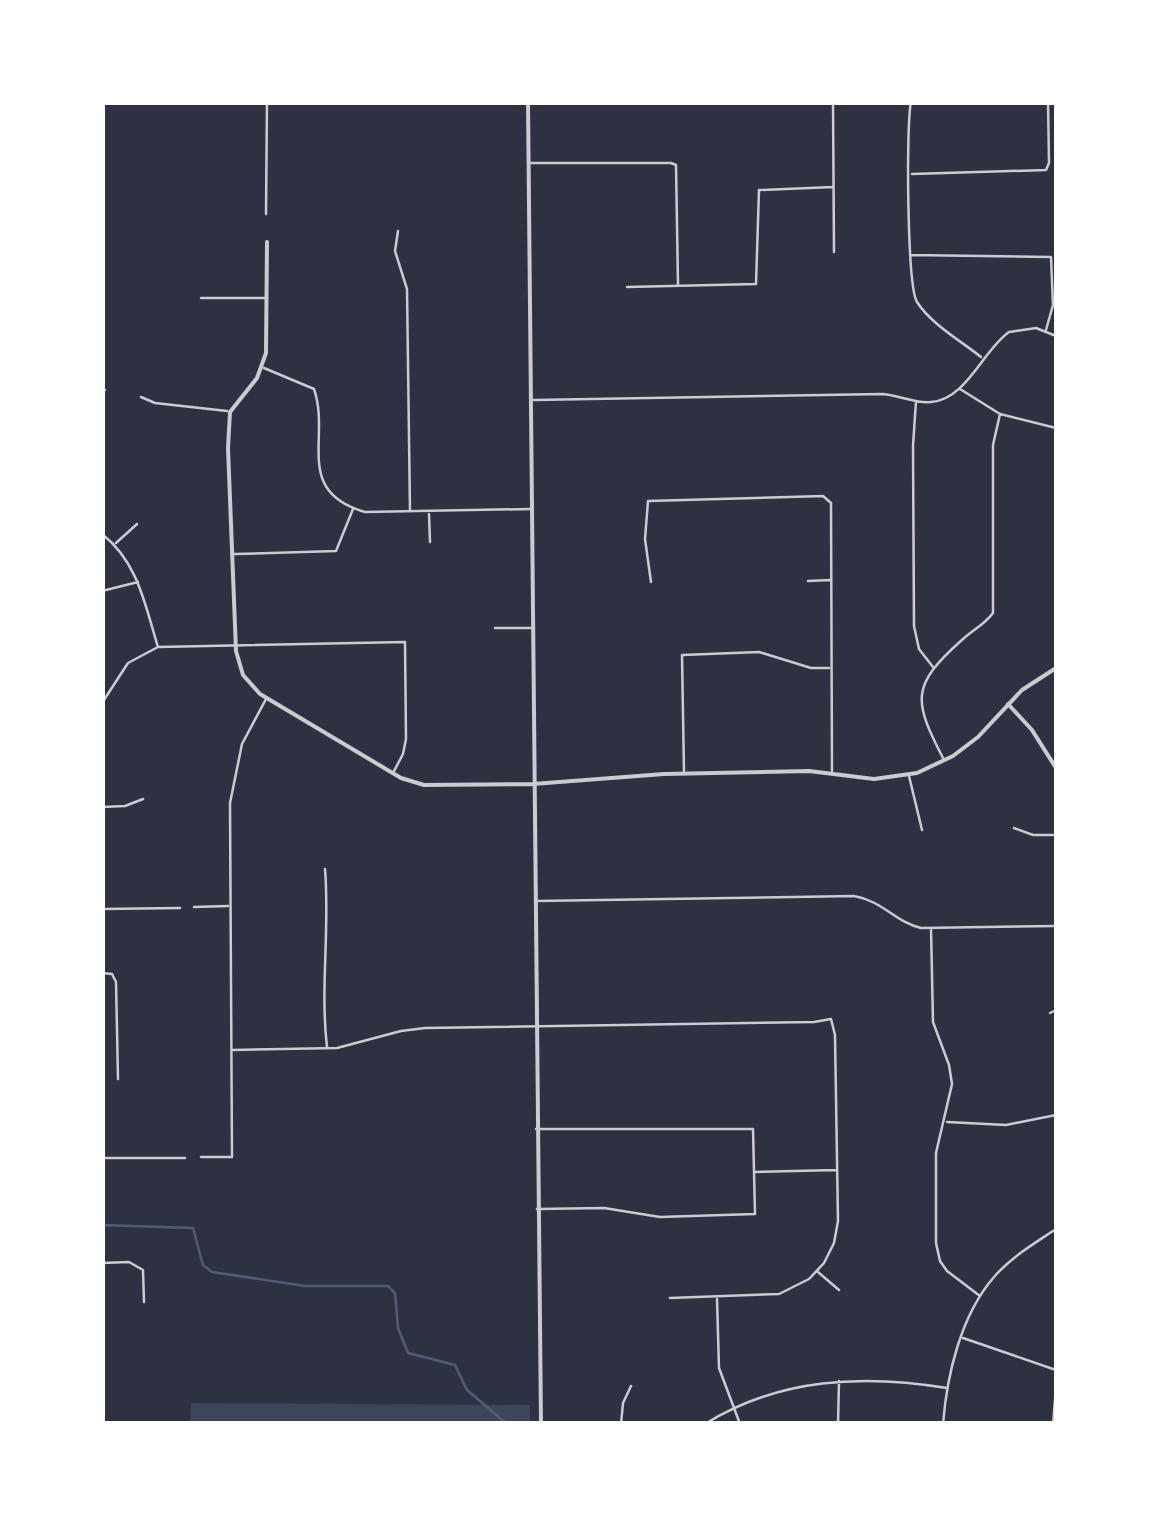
<svg xmlns="http://www.w3.org/2000/svg" width="1159" height="1526" font-family="Karla,sans-serif">
<style>
.green{fill:#3c4559}
.lines{fill:none;stroke-linecap:round;stroke-linejoin:round}
.stream{stroke:#4f5d75;stroke-width:2.5}
.minor{stroke:#caccd0;stroke-width:2.5}
.tertiary{stroke:#caccd0;stroke-width:4}
</style>
<rect width="100%" height="100%" fill="#2d3142"/>
<path class="green" d="M 191,1403 L 530,1405 L 530,1423 L 190,1423 Z"/>
<g class="lines">
<path class="stream" d="M 102,1225 L 193,1228 L 203,1265 L 212,1272 L 305,1286 L 388,1286 L 395,1293 L 398,1328 L 408,1353 L 455,1365 L 467,1390 L 507,1424"/>
<path class="minor" d="M 833,102 L 834,252
M 911,102 C 906,124 907,286 917,302 C 931,324 961,341 981,357
M 529,163 L 671,163 L 676,165 L 678,284
M 912,174 L 1046,170 L 1049,163 L 1048,102
M 266,214 L 267,102
M 398,231 L 395,251 L 407,289 L 410,511
M 910,255 L 1051,257 L 1053,305 L 1046,330
M 627,287 L 756,284 L 759,190 L 833,187
M 201,298 L 266,298
M 264,368 L 314,389 C 331,438 293,491 365,512 L 530,509
M 960,389 L 1000,414 L 1056,428
M 102,390 L 105,390
M 141,397 L 155,403 L 227,411
M 534,400 L 883,394 C 898,395 916,404 931,402 C 966,400 983,350 1009,332 L 1036,328 L 1056,336
M 916,401 L 913,446 L 914,626 L 919,649 L 933,667
M 429,514 L 430,542
M 102,534 C 138,562 145,605 158,647
M 116,543 L 137,524
M 235,554 L 336,551 L 353,509
M 808,581 L 830,580
M 651,582 L 645,539 L 648,501 L 823,496 L 831,503 L 832,771
M 102,591 L 138,582
M 495,628 L 531,628
M 102,703 L 128,663 L 158,647 L 405,642 L 406,739 L 403,754 L 393,773
M 944,760 C 913,700 910,686 963,639 C 973,630 985,624 993,613 L 993,445 L 1000,414
M 684,772 L 682,655 L 759,652 L 811,668 L 829,668
M 909,776 L 922,830
M 102,807 L 125,806 L 143,799
M 1014,828 L 1033,835 L 1056,835
M 325,869 C 330,929 320,988 327,1047
M 536,901 L 854,896 C 883,901 895,922 921,928 L 1056,926
M 194,907 L 228,906
M 102,909 L 180,908
M 931,928 L 933,1022 L 949,1065 L 952,1084 L 936,1153 L 936,1243 L 940,1261 L 947,1271 L 980,1296
M 102,973 L 112,974 L 116,982 L 118,1079
M 1050,1013 L 1056,1010
M 232,1050 L 337,1048 L 401,1031 L 425,1028 L 814,1022 L 831,1019 L 835,1035 L 838,1221 L 834,1243 L 824,1263 L 809,1279 L 779,1294 L 670,1298
M 947,1122 L 1006,1125 L 1056,1115
M 536,1129 L 753,1129 L 755,1214 L 660,1217 L 604,1208 L 537,1209
M 201,1157 L 232,1157 L 230,803 L 242,744 L 266,699
M 102,1158 L 185,1158
M 755,1172 L 837,1170
M 102,1263 L 129,1262 L 143,1270 L 144,1302
M 818,1272 L 839,1290
M 717,1299 L 719,1368 L 740,1424
M 963,1338 L 1056,1370
M 621,1424 L 623,1403 L 631,1386
M 705,1424 C 779,1378 863,1374 947,1388
M 838,1424 L 839,1381
M 943,1424 C 947,1374 961,1315 994,1277 C 1011,1257 1035,1243 1056,1229
M 1053,1424 L 1056,1387"/>
<path class="tertiary" d="M 528,102 L 541,1424
M 267,242 L 266,353 L 257,378 L 230,412 L 228,448 L 236,651 L 243,675 L 260,694 L 401,778 L 424,785 L 533,784 L 664,774 L 809,771 L 874,779 L 917,773 L 953,756 L 978,737 L 1022,690 L 1056,668
M 1008,704 L 1032,730 L 1056,768"/>
</g>
<rect width="1159" height="1526" fill="none" stroke="#ffffff" stroke-width="210"/>
</svg>
